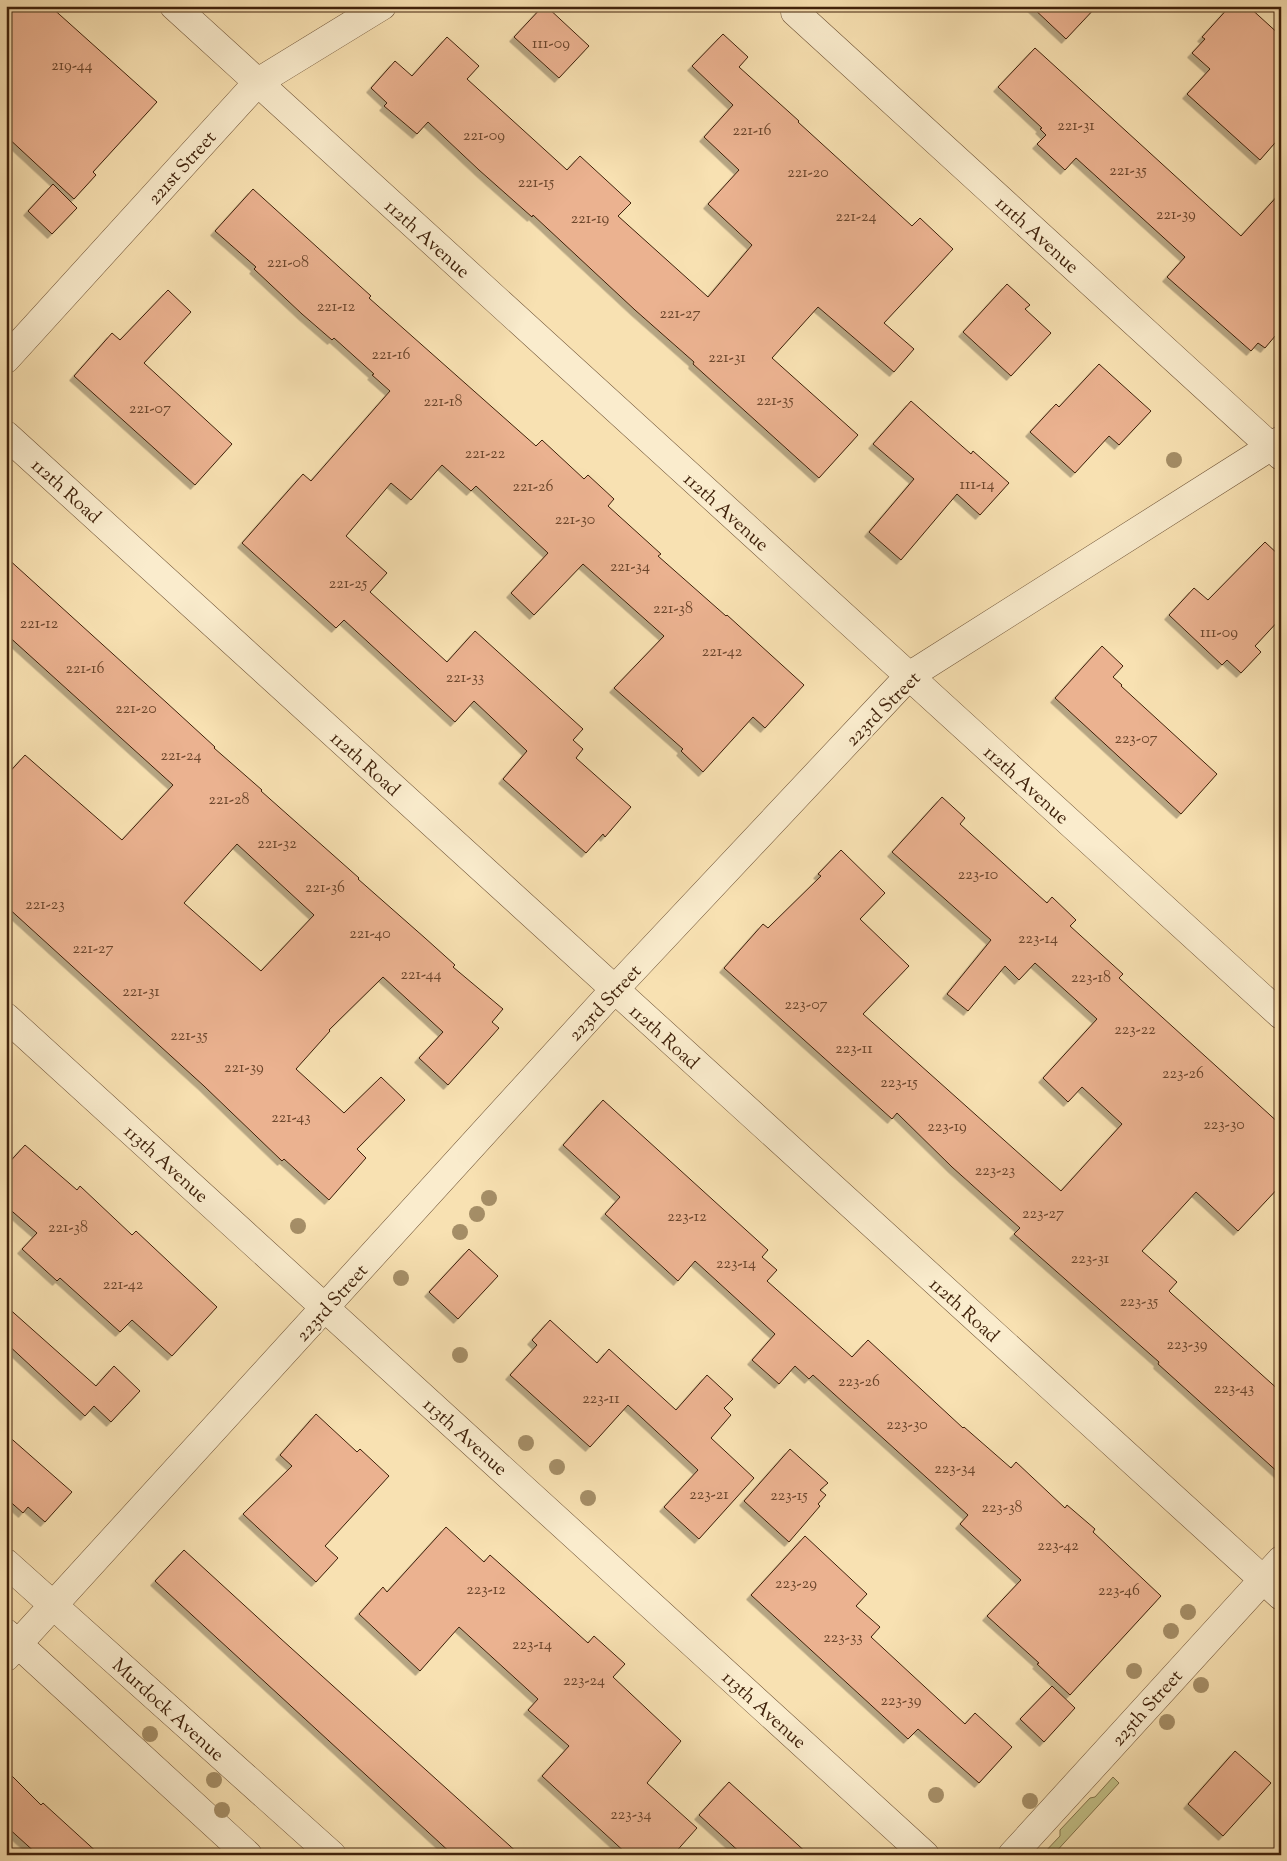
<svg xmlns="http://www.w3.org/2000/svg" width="1287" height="1861" font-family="'Sorts Mill Goudy',serif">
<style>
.green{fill:#c3c188;stroke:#82724a}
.building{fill:#ebb290;stroke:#40220b;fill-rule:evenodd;filter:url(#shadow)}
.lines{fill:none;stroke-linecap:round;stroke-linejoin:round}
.minor-casing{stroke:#6e5235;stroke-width:29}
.minor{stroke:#faeccd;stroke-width:28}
.tree{fill:#a58e67}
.labels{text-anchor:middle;stroke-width:4;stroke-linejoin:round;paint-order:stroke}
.number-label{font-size:16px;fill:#6b462c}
.street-label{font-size:19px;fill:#40220b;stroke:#faeccd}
</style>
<defs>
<filter id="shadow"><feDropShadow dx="-4.5" dy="4.5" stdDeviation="0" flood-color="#0004"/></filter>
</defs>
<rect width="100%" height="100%" fill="#f8e1b2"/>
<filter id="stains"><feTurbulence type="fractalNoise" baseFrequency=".004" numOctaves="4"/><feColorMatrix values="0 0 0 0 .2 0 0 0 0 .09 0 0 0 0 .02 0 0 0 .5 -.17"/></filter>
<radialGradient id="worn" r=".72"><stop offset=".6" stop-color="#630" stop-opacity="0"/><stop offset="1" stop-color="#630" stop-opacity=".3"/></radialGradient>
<path class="green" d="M 1113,1777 L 1119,1783 L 1053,1855 L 1042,1855 L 1060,1836 L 1060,1830 L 1090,1798 L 1095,1797 Z"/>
<path class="building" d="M 6,6 L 50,6 L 157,102 L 93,172 L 96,175 L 74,199 L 6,136 Z
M 543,6 L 546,6 L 589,46 L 559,78 L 514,37 Z
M 1031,6 L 1097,6 L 1066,39 Z
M 1230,6 L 1248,6 L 1281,36 L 1281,136 L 1260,160 L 1187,94 L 1210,69 L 1192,53 L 1205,39 L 1202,37 Z
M 723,34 L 748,57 L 739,67 L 799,121 L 798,122 L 912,226 L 920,218 L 953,249 L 884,323 L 914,349 L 894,372 L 818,307 L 772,358 L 858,435 L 819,478 L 693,364 L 694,362 L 635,310 L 533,215 L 532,217 L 479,170 L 428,122 L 417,134 L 384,106 L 387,103 L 371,88 L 395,61 L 412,76 L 447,37 L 479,66 L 467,79 L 567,170 L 580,156 L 631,203 L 618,216 L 708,297 L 752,245 L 708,204 L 739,170 L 704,137 L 733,105 L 692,66 Z
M 1035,48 L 1241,236 L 1281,192 L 1281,329 L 1265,348 L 1258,343 L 1251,351 L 1167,277 L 1185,257 L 1076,158 L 1065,170 L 1037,144 L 1046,135 L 1040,129 L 1042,128 L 998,87 Z
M 53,184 L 77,208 L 52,234 L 28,211 Z
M 253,189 L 371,296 L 369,298 L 536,446 L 542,440 L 584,479 L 588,475 L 614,499 L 608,506 L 661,554 L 658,556 L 726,616 L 727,615 L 804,685 L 765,728 L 753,717 L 703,772 L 681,751 L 683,749 L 614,688 L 664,636 L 583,564 L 534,615 L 511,593 L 548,553 L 476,486 L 471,491 L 442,465 L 411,500 L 391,483 L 346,536 L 387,573 L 370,592 L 447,662 L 475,631 L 583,729 L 573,740 L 583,749 L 576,758 L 631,807 L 605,837 L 603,834 L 586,853 L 503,779 L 527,751 L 474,701 L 455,722 L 344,620 L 336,628 L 242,543 L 303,474 L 311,481 L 390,391 L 372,375 L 374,374 L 334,338 L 332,340 L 302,314 L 254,269 L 256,267 L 215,231 Z
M 1007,284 L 1030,305 L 1025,309 L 1051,333 L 1011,376 L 963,332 Z
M 168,290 L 191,312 L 144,363 L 232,444 L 195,485 L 74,376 L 112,333 L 120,340 Z
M 1099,364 L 1151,411 L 1119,445 L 1109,436 L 1075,473 L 1030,432 L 1056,404 L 1059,407 Z
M 911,401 L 971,454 L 973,451 L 1009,483 L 980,515 L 957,494 L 901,560 L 869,532 L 914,479 L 873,444 Z
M 1265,542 L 1281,557 L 1281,618 L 1255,646 L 1261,652 L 1241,673 L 1227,660 L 1222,665 L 1169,615 L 1194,588 L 1208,600 Z
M 6,557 L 167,703 L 215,747 L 214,748 L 262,790 L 261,791 L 359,878 L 358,879 L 425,938 L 455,965 L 453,967 L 503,1009 L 492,1022 L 499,1028 L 448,1085 L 419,1058 L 443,1032 L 383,977 L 329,1030 L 330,1031 L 296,1069 L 344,1113 L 381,1077 L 405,1100 L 357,1149 L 366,1158 L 329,1200 L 284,1159 L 282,1161 L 204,1086 L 6,906 L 6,776 L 25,755 L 122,840 L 173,785 L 6,634 ZM 237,844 L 314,915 L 261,971 L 184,903 Z
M 1102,646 L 1123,666 L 1113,677 L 1122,685 L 1121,686 L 1217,774 L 1181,814 L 1055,698 Z
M 942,797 L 965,818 L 960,824 L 1047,903 L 1052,897 L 1076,920 L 1070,926 L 1123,974 L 1119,978 L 1281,1125 L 1281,1185 L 1238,1231 L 1196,1192 L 1142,1251 L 1177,1282 L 1169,1291 L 1172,1294 L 1281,1392 L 1281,1475 L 1158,1364 L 1159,1362 L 1014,1234 L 1020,1228 L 952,1167 L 897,1113 L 892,1119 L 724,968 L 763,924 L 768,928 L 821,876 L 818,874 L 841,850 L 885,893 L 860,919 L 909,966 L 863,1014 L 1061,1191 L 1122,1124 L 1082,1087 L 1068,1102 L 1043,1078 L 1097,1019 L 1035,963 L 1019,980 L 1005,966 L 968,1011 L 947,994 L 991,940 L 892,852 Z
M 603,1100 L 768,1250 L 762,1257 L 777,1270 L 767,1281 L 852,1357 L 868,1340 L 963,1428 L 964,1427 L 1011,1468 L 1016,1462 L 1065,1508 L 1067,1505 L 1095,1529 L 1093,1532 L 1161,1596 L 1070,1695 L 1037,1664 L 1039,1663 L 987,1616 L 1021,1580 L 960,1524 L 968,1515 L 813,1375 L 809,1379 L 795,1366 L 779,1384 L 752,1360 L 775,1334 L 695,1261 L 678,1281 L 605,1214 L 620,1197 L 563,1145 Z
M 25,1145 L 77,1190 L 80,1186 L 132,1235 L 136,1231 L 217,1307 L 172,1356 L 132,1320 L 120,1332 L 60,1278 L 57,1281 L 22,1249 L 37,1233 L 6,1206 L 6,1166 Z
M 469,1249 L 498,1276 L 458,1319 L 429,1292 Z
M 6,1306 L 96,1386 L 114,1366 L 140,1391 L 111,1422 L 94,1406 L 85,1416 L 6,1343 Z
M 550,1320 L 597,1363 L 609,1349 L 676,1410 L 707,1375 L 733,1399 L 724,1408 L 731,1415 L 711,1438 L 754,1478 L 699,1539 L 664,1507 L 698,1470 L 628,1405 L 590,1447 L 510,1375 L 537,1345 L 532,1340 Z
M 316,1414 L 357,1452 L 360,1449 L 389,1476 L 325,1546 L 338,1558 L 316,1582 L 243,1514 L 292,1466 L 280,1455 Z
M 6,1434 L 72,1492 L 45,1522 L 28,1507 L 23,1513 L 6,1498 Z
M 790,1449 L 828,1483 L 820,1490 L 826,1495 L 818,1504 L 820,1506 L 789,1542 L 744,1501 Z
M 446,1527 L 484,1562 L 490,1555 L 588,1643 L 594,1636 L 625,1664 L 613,1677 L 681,1741 L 647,1783 L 697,1828 L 673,1855 L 628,1855 L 542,1776 L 569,1746 L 528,1710 L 538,1699 L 459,1627 L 420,1671 L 359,1614 L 383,1587 L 387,1592 Z
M 805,1536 L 867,1594 L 856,1606 L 880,1627 L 871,1637 L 965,1724 L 975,1713 L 1012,1747 L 979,1783 L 918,1729 L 908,1739 L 751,1595 Z
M 184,1550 L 280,1638 L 520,1855 L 453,1855 L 155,1581 Z
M 1052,1686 L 1075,1708 L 1044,1742 L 1020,1719 Z
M 1235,1751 L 1271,1783 L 1223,1836 L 1188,1804 Z
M 6,1770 L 41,1805 L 43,1803 L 100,1855 L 38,1855 L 6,1826 Z
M 729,1782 L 809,1855 L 743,1855 L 699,1815 Z"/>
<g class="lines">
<defs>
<path id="minor" d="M 174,6 L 1281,1015
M 795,12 L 1281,456
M 6,359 L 258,82 L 382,6
M 6,435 L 1281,1596
M 6,1017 L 925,1855
M 6,1563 L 332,1855
M 6,1633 L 248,1855
M 6,1657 L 614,990 L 909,676 L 1281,440
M 1012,1855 L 1281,1560"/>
</defs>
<use href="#minor" class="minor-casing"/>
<use href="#minor" class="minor"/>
</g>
<g class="tree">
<circle cx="1174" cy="460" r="8"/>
<circle cx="489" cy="1198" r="8"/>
<circle cx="477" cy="1214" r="8"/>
<circle cx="298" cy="1226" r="8"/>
<circle cx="460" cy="1232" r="8"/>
<circle cx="401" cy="1278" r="8"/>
<circle cx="460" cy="1355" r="8"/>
<circle cx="526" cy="1443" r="8"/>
<circle cx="557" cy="1467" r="8"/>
<circle cx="588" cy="1498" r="8"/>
<circle cx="1188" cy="1612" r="8"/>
<circle cx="1171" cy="1631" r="8"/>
<circle cx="1134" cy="1671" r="8"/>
<circle cx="1201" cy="1685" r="8"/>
<circle cx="1167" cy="1722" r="8"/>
<circle cx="150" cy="1734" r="8"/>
<circle cx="214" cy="1780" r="8"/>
<circle cx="936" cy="1795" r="8"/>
<circle cx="1030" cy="1801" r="8"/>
<circle cx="222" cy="1810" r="8"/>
</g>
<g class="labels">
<g class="number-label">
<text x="551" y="48">111-09</text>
<text x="72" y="70">219-44</text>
<text x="1076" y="130">221-31</text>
<text x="752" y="135">221-16</text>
<text x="484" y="140">221-09</text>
<text x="1128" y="175">221-35</text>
<text x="808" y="177">221-20</text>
<text x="536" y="187">221-15</text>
<text x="1176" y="219">221-39</text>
<text x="856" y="221">221-24</text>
<text x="590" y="223">221-19</text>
<text x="288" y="267">221-08</text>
<text x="336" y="311">221-12</text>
<text x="680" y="318">221-27</text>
<text x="391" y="359">221-16</text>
<text x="727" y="362">221-31</text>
<text x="775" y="405">221-35</text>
<text x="443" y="406">221-18</text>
<text x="150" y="413">221-07</text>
<text x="485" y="458">221-22</text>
<text x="977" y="489">111-14</text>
<text x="533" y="491">221-26</text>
<text x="575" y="524">221-30</text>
<text x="630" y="571">221-34</text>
<text x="348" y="588">221-25</text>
<text x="673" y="613">221-38</text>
<text x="39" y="628">221-12</text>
<text x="1219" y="637">111-09</text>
<text x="722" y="656">221-42</text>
<text x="85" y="673">221-16</text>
<text x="465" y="682">221-33</text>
<text x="136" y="713">221-20</text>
<text x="1136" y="743">223-07</text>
<text x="181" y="760">221-24</text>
<text x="229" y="804">221-28</text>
<text x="277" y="848">221-32</text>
<text x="978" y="879">223-10</text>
<text x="325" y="892">221-36</text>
<text x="45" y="909">221-23</text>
<text x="370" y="938">221-40</text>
<text x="1038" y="943">223-14</text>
<text x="93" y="953">221-27</text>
<text x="421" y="979">221-44</text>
<text x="1091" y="982">223-18</text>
<text x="141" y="996">221-31</text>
<text x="806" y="1009">223-07</text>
<text x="1135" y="1034">223-22</text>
<text x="189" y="1040">221-35</text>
<text x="854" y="1053">223-11</text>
<text x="244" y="1072">221-39</text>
<text x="1183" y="1078">223-26</text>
<text x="899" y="1087">223-15</text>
<text x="291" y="1122">221-43</text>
<text x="1224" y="1129">223-30</text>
<text x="947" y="1131">223-19</text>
<text x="995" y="1175">223-23</text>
<text x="1043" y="1218">223-27</text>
<text x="687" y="1221">223-12</text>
<text x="68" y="1232">221-38</text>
<text x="1090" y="1263">223-31</text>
<text x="736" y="1268">223-14</text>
<text x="123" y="1289">221-42</text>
<text x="1139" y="1306">223-35</text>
<text x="1187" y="1349">223-39</text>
<text x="859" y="1386">223-26</text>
<text x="1234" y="1393">223-43</text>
<text x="601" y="1403">223-11</text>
<text x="907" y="1429">223-30</text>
<text x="955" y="1473">223-34</text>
<text x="709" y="1499">223-21</text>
<text x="789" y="1500">223-15</text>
<text x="1002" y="1512">223-38</text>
<text x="1058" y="1550">223-42</text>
<text x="796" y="1588">223-29</text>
<text x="486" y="1594">223-12</text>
<text x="1119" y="1595">223-46</text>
<text x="843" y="1642">223-33</text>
<text x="532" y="1649">223-14</text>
<text x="584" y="1685">223-24</text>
<text x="901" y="1705">223-39</text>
<text x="631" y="1819">223-34</text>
</g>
<g class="street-label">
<text transform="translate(181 167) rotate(-48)" y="7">221st Street</text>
<text transform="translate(1038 234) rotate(42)" y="7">111th Avenue</text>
<text transform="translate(428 238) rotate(42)" y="7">112th Avenue</text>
<text transform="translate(67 490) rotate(42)" y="7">112th Road</text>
<text transform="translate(727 511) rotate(42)" y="7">112th Avenue</text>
<text transform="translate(882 708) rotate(-45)" y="7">223rd Street</text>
<text transform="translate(366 763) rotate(42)" y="7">112th Road</text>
<text transform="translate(1027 784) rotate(42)" y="7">112th Avenue</text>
<text transform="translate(604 1002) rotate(-47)" y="7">223rd Street</text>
<text transform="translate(665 1036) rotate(42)" y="7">112th Road</text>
<text transform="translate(167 1163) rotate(42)" y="7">113th Avenue</text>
<text transform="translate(331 1302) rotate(-48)" y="7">223rd Street</text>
<text transform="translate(965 1309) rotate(42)" y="7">112th Road</text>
<text transform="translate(466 1436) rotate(42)" y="7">113th Avenue</text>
<text transform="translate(1146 1707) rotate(-48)" y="7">225th Street</text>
<text transform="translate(169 1709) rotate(42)" y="7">Murdock Avenue</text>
<text transform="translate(765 1709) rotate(42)" y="7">113th Avenue</text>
</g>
</g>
<rect width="1287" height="1861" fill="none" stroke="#f8e1b2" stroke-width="25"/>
<rect x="8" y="8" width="1272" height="1846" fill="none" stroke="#40220b" stroke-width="2.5"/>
<rect x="12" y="12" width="1262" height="1836" fill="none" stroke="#40220b"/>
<rect width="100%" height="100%" filter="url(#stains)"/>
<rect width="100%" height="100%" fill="url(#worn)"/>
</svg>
